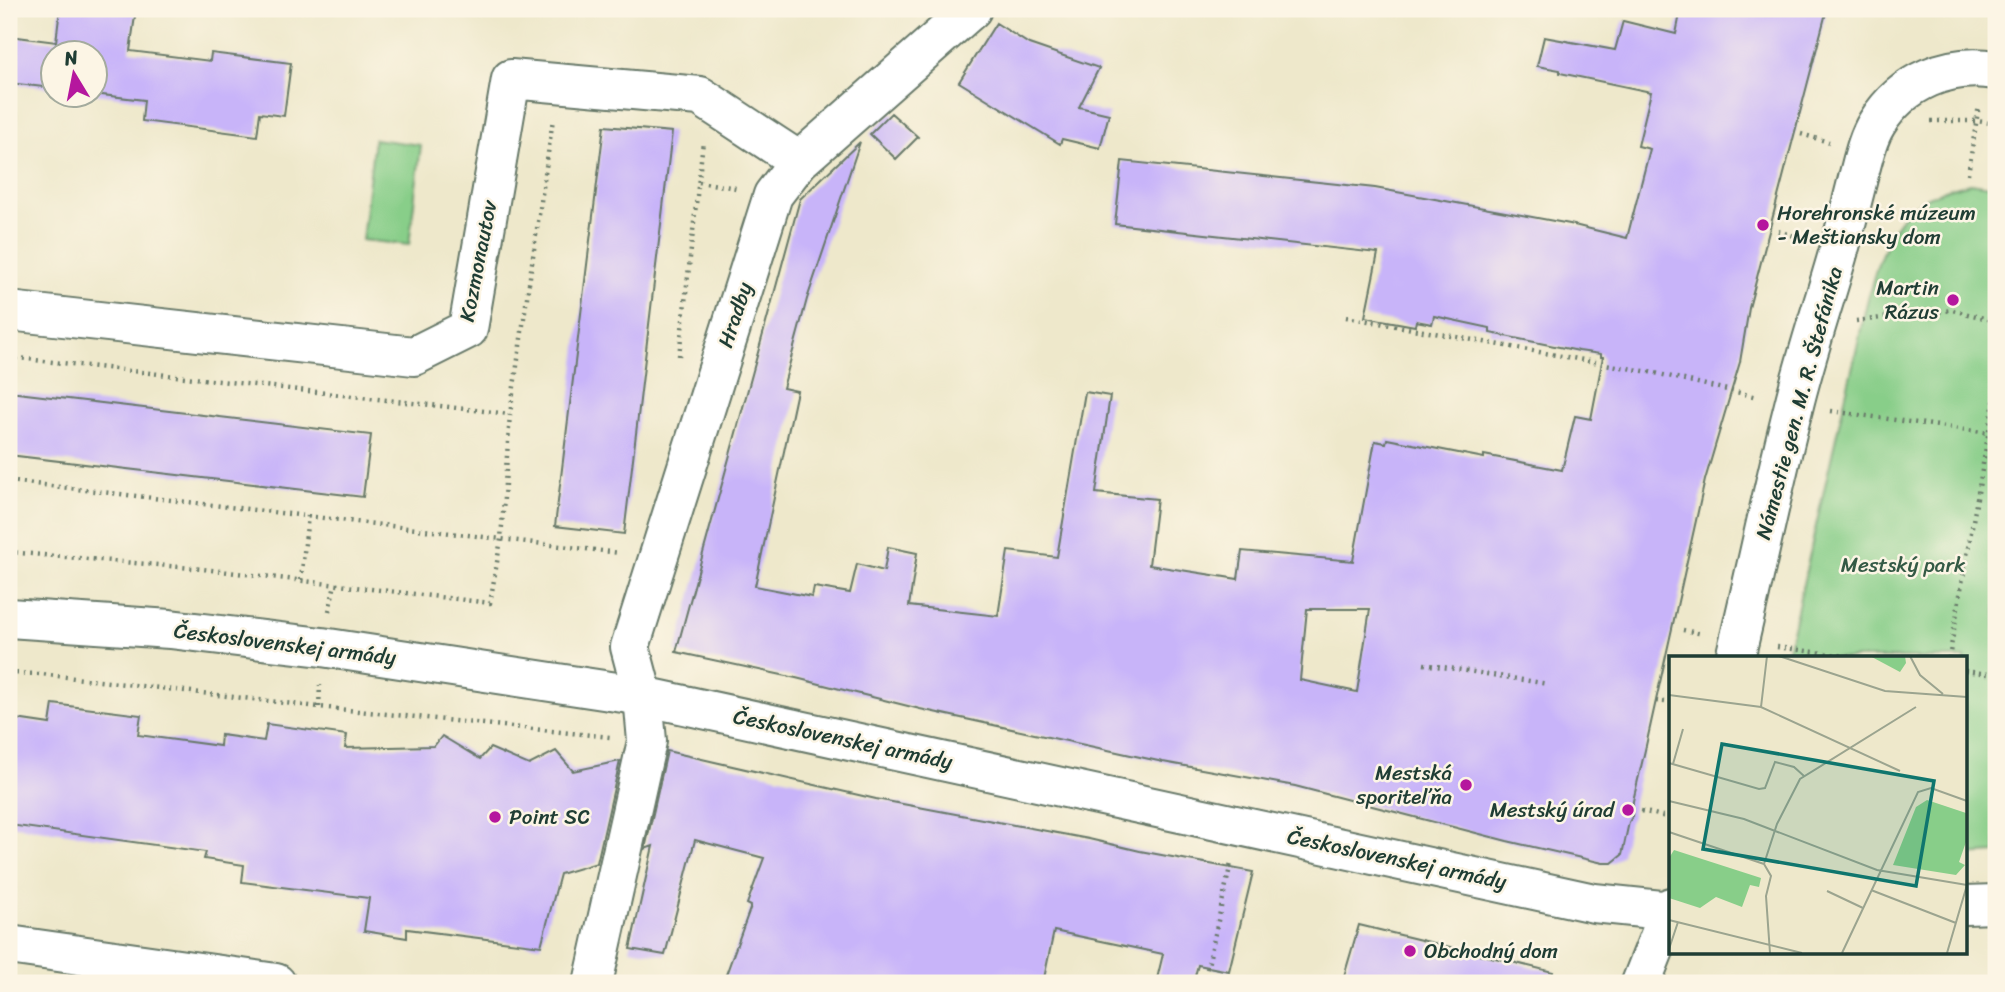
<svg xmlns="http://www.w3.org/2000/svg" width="2005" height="992" font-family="Sriracha,sans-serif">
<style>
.green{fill:#88ce89;stroke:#54865e;stroke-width:2}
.building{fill:#c8b4f9;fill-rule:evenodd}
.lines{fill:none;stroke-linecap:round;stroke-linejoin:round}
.minor-casing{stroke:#677969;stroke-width:42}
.major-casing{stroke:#677969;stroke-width:42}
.path{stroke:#677969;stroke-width:4.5;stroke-dasharray:2 5;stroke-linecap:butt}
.minor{stroke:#fff;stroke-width:38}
.major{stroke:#fff;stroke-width:38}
.poi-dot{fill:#b5179e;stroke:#fcf5e5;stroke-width:2.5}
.labels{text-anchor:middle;stroke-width:5;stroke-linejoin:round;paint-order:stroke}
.poi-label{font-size:21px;fill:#1f3d34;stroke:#fcf5e5;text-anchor:start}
.street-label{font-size:21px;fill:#1f3d34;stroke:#fcf5e5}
.park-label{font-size:21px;fill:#345a45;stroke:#fcf5e5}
.inset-road{fill:none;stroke:#9ba48f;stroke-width:2}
.view{fill:#0f766e;fill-opacity:0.15;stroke:#0f766e;stroke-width:3.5}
.inset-edge{fill:none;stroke:#1f3d34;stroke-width:3.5}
</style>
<rect width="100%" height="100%" fill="#fcf5e5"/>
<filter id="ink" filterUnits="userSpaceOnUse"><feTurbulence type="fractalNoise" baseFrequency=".0143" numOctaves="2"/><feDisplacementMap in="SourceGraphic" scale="14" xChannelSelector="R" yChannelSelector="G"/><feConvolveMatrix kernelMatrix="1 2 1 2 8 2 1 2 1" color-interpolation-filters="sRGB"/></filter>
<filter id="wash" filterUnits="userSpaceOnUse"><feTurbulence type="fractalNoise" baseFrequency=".00686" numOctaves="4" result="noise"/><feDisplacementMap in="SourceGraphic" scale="28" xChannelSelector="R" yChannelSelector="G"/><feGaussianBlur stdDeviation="1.57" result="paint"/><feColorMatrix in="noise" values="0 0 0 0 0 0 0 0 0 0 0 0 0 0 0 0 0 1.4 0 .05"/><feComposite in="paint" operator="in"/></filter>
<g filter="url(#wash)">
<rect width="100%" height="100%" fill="#eee8cb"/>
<path class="green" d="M 374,139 L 421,145 L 409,245 L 362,240 Z
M 1971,183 L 1996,187 L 1996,853 L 1965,855 L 1965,658 L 1786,658 C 1809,561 1829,463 1853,365 C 1864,320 1874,244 1908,211 C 1926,195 1948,188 1971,183 Z"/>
<g id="blocks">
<path class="building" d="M 60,9 L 136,9 L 130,51 L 210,61 L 211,53 L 291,63 L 284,116 L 260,113 L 257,136 L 142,121 L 144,100 L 94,94 L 94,52 L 52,52 L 52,88 L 9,83 L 9,36 L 56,42 Z
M 1681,9 L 1827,9 L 1749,308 L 1740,362 L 1705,480 L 1645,750 L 1633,801 L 1632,817 L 1629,822 L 1622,855 L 1612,863 L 1603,863 L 1507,841 L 1295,786 L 1163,762 L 920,709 L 796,678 L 676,652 L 800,199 L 860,142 L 807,299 L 783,388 L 797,391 L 755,586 L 812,597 L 814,587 L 850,593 L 857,564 L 884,571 L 888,547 L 917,553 L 909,606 L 998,616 L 1008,551 L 1057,557 L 1085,392 L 1110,396 L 1096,493 L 1157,499 L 1149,565 L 1238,579 L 1242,551 L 1353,561 L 1375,441 L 1386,443 L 1387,439 L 1484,458 L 1484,455 L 1562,470 L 1575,416 L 1591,419 L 1603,357 L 1601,357 L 1601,354 L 1579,351 L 1490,333 L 1490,328 L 1434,316 L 1432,324 L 1416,321 L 1415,326 L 1365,317 L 1378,253 L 1115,224 L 1122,161 L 1375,188 L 1570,224 L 1627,238 L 1650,149 L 1638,146 L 1651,92 L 1560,73 L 1560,70 L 1537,66 L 1544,37 L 1615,50 L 1623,21 L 1676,34 ZM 1307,609 L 1370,609 L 1357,692 L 1300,680 Z
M 996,23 L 1029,44 L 1099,68 L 1079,107 L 1109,114 L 1100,148 L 1062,139 L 1060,144 L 959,82 Z
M 891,113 L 918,137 L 896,159 L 870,134 Z
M 604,126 L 672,132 L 624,534 L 555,526 Z
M 9,392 L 371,435 L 363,497 L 9,455 Z
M 53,704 L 141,715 L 138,735 L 220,746 L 221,735 L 264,741 L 267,724 L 347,735 L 345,748 L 434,746 L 442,736 L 480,759 L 490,748 L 529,765 L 556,751 L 573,771 L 620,761 L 597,863 L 560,874 L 541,946 L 407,929 L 407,938 L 364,931 L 369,898 L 242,882 L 244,865 L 204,859 L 206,852 L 9,825 L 9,718 L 50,724 Z
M 667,751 L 876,799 L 1089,839 L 1140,851 L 1253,872 L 1229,971 L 1198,965 L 1193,983 L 1156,983 L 1163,954 L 1054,931 L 1043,983 L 723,983 L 751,906 L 747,904 L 764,858 L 695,840 L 665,955 L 630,949 L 653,846 L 645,849 Z
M 1359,925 L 1553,972 L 1551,983 L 1342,983 Z"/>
</g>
</g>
<g filter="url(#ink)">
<use href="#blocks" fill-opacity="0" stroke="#677969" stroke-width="2"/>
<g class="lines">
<defs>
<path id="minor" d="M 9,311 L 414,356 L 468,329 L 511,79 L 700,96 L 799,161
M 1735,658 C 1755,575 1772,491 1793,409 C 1806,355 1824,303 1839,250 C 1846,226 1852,202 1858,178 C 1863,159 1867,139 1877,123 C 1903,81 1949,62 1996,70
M 9,945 L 276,983
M 593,983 L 647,741 L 643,696 L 630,647 L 773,195 L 799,161 L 972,9
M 1641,983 L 1671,907"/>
<path id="major" d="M 9,618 L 170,629 L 322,647 L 643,696 L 1594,903 L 1671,911
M 1965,905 L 1996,904"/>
</defs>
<use href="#minor" class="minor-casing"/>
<use href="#major" class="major-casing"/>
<path class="path" d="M 1931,121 L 1977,121 L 1996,124
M 1801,134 L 1829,142
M 1968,174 L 1979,105
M 699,182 L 736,188
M 1778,231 L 1804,239
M 1346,317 L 1655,373 L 1757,397
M 1856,321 L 1952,310 L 1996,321
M 679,356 L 703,142
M 9,357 L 510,414
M 1831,411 L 1996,434
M 9,481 L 620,553
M 9,552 L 203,569 L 490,603 L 501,539 L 510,414 L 553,119
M 301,580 L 308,516
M 329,611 L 335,584
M 1683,630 L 1703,634
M 1777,647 L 1860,658
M 1949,658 L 1996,390
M 1424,664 L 1548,684
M 1965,671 L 1996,675
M 9,673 L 41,674 L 319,707 L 610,737
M 1656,701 L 1666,702
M 319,707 L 320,685
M 1641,811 L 1671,818
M 1204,983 L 1231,863"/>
<use href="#minor" class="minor"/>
<use href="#major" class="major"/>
</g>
</g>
<g class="poi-dot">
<circle cx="1763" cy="225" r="7"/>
<circle cx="1953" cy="300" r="7"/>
<circle cx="1466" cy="785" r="7"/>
<circle cx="1628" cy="810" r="7"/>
<circle cx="495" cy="817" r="7"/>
<circle cx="1410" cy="951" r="7"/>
</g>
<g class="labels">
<g class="poi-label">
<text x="1777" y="220">Horehronské múzeum<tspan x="1777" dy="24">- Meštiansky dom</tspan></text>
<text x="1939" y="295" text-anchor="end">Martin<tspan x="1939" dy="24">Rázus</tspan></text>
<text x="1452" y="780" text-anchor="end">Mestská<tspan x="1452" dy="24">sporiteľňa</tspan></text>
<text x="1614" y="817" text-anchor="end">Mestský úrad</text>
<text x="509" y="824">Point SC</text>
<text x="1424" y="958">Obchodný dom</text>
</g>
<g class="street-label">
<text transform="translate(478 261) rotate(-79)" y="7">Kozmonautov</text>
<text transform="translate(735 315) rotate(-72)" y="7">Hradby</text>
<text transform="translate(1799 403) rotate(-75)" y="7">Námestie gen. M. R. Štefánika</text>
<text transform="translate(285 644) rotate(7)" y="7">Československej armády</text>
<text transform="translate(843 739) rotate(12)" y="7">Československej armády</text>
<text transform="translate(1397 859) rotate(12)" y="7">Československej armády</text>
</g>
<g class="park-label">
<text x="1903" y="572">Mestský park</text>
</g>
</g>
<g transform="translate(1669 656)">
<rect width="298" height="298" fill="#eee8cb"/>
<path d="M 201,0 L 236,0 L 237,7 L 231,16 ZM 258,144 L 297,157 L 297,186 L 290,206 L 296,209 L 287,219 L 224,209 L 247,151 ZM 5,194 L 92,222 L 90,231 L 81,229 L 73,251 L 47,241 L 31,252 L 0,242 L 0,202 Z" fill="#88ce89"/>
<path class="inset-road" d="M 110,0 L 216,35 L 298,41M 241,0 L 251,19 L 274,38M 0,39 L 92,51 L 231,115M 92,51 L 98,0M 0,107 L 90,133 L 96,132 L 106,106 L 125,111 L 135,120M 4,108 L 14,73M 0,145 L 75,163 L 208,214 L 298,229M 0,176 L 95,208M 95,208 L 108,168 L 131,123 L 247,51M 95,208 L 102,220 L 97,240 L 101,297M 202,234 L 287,267M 158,235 L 194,252M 0,264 L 133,297M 0,293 L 9,266M 173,297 L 249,136 L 262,132 L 298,145M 278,297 L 298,229"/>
<path class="view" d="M 53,88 L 265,125 L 247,230 L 34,193 Z"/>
<rect width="298" height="298" class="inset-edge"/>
</g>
<rect width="2005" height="992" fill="none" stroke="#fcf5e5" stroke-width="35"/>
<g transform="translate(74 74) rotate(350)"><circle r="33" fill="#fcf5e5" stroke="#a4ab9e" stroke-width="2"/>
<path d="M0-5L12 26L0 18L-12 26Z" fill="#b5179e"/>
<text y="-10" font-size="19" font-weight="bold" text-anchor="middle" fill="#1f3d34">N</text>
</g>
</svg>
